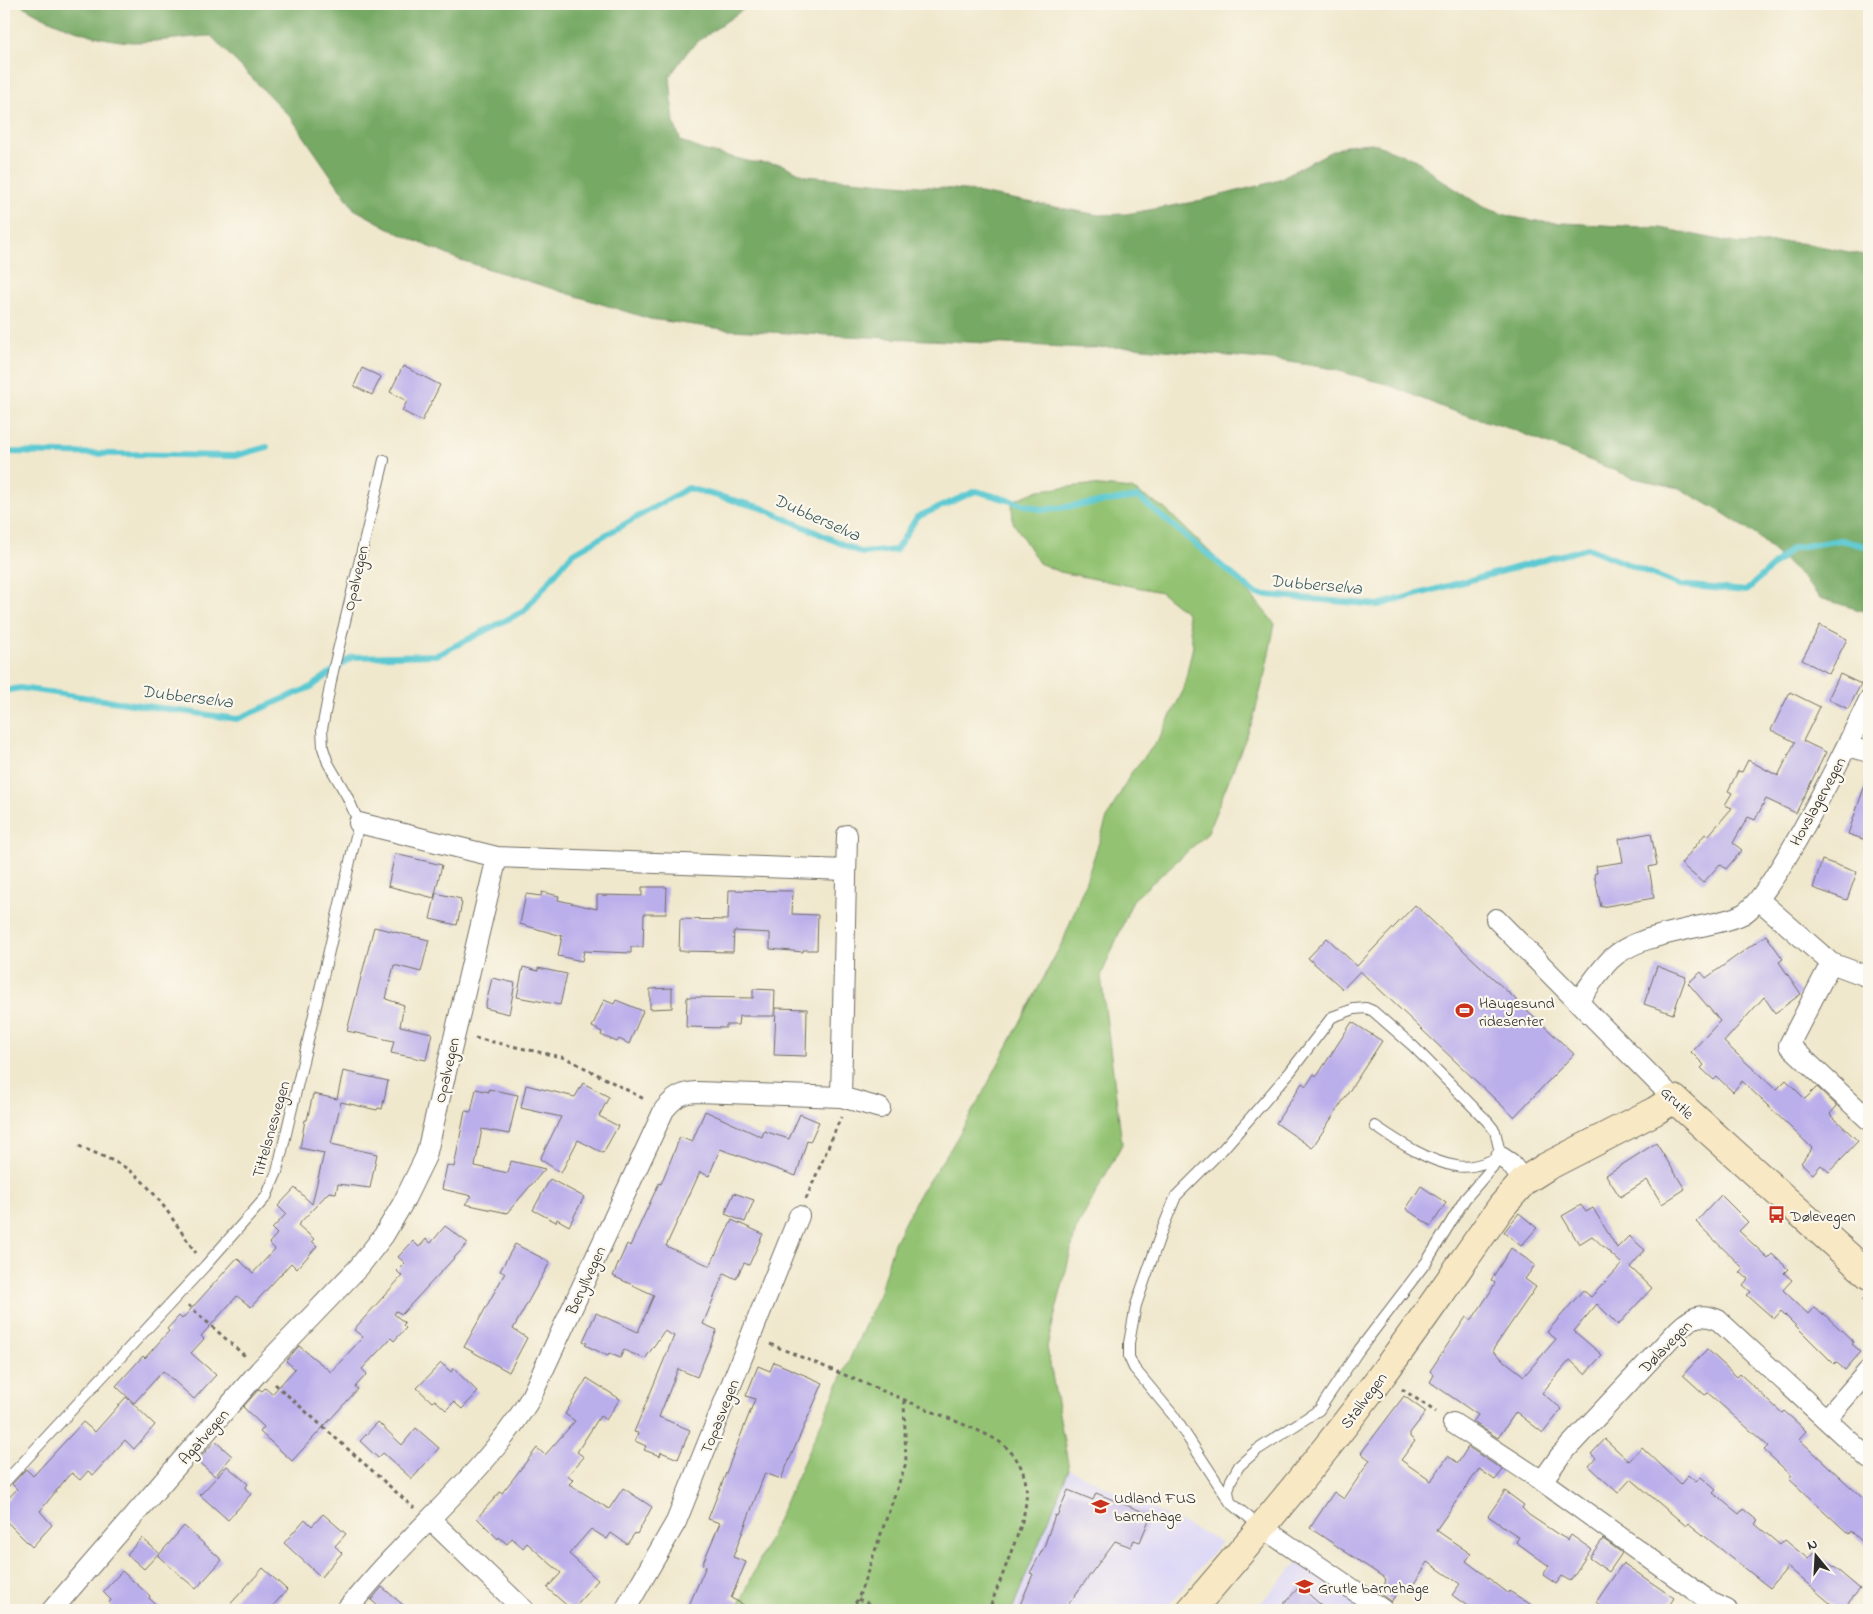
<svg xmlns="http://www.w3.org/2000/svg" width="1873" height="1614" font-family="'Indie Flower',sans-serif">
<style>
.built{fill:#dbd6f7}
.green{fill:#93c372;stroke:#5f774e}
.forest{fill:#76a964;stroke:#506a48}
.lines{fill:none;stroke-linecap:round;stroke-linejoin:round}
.stream{stroke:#5cc9d2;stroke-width:6}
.building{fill:#bbafeb}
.lane-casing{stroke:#706d64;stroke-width:12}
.street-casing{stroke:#706d64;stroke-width:22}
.secondary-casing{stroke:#706d64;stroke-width:30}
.path{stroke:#706d64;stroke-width:3;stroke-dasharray:4 4;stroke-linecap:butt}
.lane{stroke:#fff;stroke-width:10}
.street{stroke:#fff;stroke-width:20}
.secondary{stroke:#f8e8c3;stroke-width:28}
.labels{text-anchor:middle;stroke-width:4.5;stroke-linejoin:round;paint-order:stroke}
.street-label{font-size:16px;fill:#2b2b2b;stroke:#fbf7ec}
.poi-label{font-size:16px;fill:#2b2b2b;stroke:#fbf7ec;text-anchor:start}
.water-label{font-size:18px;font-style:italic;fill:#3a5a5d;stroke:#fbf7ec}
</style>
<rect width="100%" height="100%" fill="#fbf7ec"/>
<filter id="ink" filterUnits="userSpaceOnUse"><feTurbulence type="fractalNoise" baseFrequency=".02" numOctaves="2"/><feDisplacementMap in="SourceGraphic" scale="10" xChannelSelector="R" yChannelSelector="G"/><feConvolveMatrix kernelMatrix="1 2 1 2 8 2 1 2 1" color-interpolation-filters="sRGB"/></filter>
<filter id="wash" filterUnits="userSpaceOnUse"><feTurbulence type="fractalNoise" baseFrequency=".0096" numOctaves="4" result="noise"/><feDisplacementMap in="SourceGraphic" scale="20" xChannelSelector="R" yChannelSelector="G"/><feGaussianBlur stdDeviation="1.12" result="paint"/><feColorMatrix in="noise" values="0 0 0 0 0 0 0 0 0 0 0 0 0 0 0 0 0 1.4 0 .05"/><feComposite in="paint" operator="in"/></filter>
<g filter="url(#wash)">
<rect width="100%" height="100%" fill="#f0e8cd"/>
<path class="built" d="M 1069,1469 L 1221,1542 L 1165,1610 L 1012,1610 Z
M 1297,1563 L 1369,1610 L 1254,1610 Z"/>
<path class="green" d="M 1089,485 L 1132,489 L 1164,508 L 1218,560 L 1247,590 L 1275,624 L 1265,673 L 1253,720 L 1207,834 L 1133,900 L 1101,976 L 1122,1144 L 1076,1230 L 1047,1347 L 1069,1469 L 1012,1610 L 737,1610 L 879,1294 L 894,1243 L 918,1196 L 951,1148 L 984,1091 L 1064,939 L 1086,881 L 1107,818 L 1131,773 L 1159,739 L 1183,691 L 1193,646 L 1187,613 L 1161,592 L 1060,572 L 1039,563 L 1013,522 L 1012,501 L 1039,490 Z"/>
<path class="forest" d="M 20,4 L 751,4 L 701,39 L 688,51 L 670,76 L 674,123 L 681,141 L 702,150 L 752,162 L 781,164 L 806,176 L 964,190 L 1098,215 L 1126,214 L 1194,202 L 1273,182 L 1330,152 L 1348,145 L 1372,143 L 1417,160 L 1437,177 L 1483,207 L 1512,217 L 1544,222 L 1661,228 L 1740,244 L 1788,242 L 1809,244 L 1869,256 L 1869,613 L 1820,598 L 1799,574 L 1756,535 L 1723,513 L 1679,488 L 1634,478 L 1511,429 L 1447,409 L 1386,384 L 1328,368 L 1283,361 L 1132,347 L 1084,348 L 730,330 L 650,319 L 457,259 L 398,233 L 354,209 L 292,119 L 211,36 C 185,37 159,42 133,42 C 98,41 49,23 20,4 Z"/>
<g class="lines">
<path class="stream" d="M 4,452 L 235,456 L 267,447
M 4,691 L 20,688 L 237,719 L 311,687 L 352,657 L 437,655 L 524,611 L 572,554 L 688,488 L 762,508 L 862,553 L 896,550 L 917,517 L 976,491 L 1043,510 L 1138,497 L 1256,594 L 1378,605 L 1588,548 L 1679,585 L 1746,591 L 1792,548 L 1841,540 L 1869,547"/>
</g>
<g id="blocks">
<path class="building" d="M 403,366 L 440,385 L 422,421 L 402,411 L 407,401 L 390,392 Z
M 362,368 L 381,377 L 372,395 L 354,386 Z
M 1820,625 L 1847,639 L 1829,674 L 1802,660 Z
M 1840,674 L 1861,684 L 1848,709 L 1828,699 Z
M 1790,692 L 1820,707 L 1803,741 L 1826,752 L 1796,813 L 1766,799 L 1755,820 L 1748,817 L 1733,843 L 1742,850 L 1726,869 L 1720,864 L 1703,883 L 1681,864 L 1705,834 L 1708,836 L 1732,808 L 1725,805 L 1732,793 L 1728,791 L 1738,771 L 1742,772 L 1748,760 L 1778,776 L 1795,742 L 1771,730 Z
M 1866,782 L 1869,782 L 1869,841 L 1848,834 Z
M 1651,833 L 1657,865 L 1649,867 L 1654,898 L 1601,907 L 1594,874 L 1597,873 L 1596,866 L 1623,862 L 1619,839 Z
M 395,854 L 442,865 L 434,898 L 388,886 Z
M 1822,860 L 1857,872 L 1847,900 L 1813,888 Z
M 642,887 L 667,887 L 666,914 L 644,914 L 643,947 L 631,947 L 631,953 L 584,951 L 582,961 L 558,956 L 562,936 L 520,924 L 526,894 L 541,896 L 542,892 L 559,896 L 558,900 L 597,909 L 597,895 L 642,896 Z
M 729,890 L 793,891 L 792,914 L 818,915 L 817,950 L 803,950 L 803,952 L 770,949 L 770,933 L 734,931 L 733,952 L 679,951 L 680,919 L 728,920 Z
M 436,893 L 461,899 L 460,902 L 462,903 L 457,925 L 430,919 Z
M 1415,905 L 1574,1054 L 1514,1117 L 1360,971 L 1343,989 L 1308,958 L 1327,938 L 1357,966 Z
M 374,927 L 429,940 L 421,972 L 394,965 L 386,999 L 404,1005 L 400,1026 L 432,1033 L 426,1060 L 391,1053 L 394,1041 L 347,1031 Z
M 1766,935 L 1783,959 L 1779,962 L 1801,994 L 1775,1013 L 1764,997 L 1724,1042 L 1776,1090 L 1786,1080 L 1805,1099 L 1817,1087 L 1837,1106 L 1830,1114 L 1858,1141 L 1829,1172 L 1821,1165 L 1813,1174 L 1801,1163 L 1812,1148 L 1742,1081 L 1733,1092 L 1717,1077 L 1714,1080 L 1701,1068 L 1704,1065 L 1691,1052 L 1720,1021 L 1688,983 L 1701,972 L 1706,978 Z
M 1657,966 L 1686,977 L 1673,1014 L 1644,1004 Z
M 523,967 L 538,971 L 538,968 L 567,974 L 560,1005 L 517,997 Z
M 492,978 L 515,983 L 509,1014 L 485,1008 Z
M 672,988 L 672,1008 L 650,1009 L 650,989 Z
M 753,989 L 775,990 L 774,1016 L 739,1016 L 738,1025 L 726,1025 L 726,1028 L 686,1027 L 687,997 L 753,998 Z
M 604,1000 L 614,1004 L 616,1000 L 643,1011 L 629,1044 L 619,1039 L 617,1042 L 601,1035 L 602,1032 L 592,1027 Z
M 776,1008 L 807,1009 L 806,1056 L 774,1055 Z
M 1352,1022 L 1382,1041 L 1312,1148 L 1276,1123 L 1302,1083 L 1306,1086 L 1314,1074 L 1317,1076 Z
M 343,1071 L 388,1081 L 382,1109 L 378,1108 L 377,1110 L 341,1102 L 331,1144 L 377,1154 L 370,1188 L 338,1184 L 336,1193 L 329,1192 L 298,1225 L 314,1239 L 312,1241 L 317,1246 L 297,1269 L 291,1263 L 251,1307 L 237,1296 L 201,1336 L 204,1339 L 191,1353 L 216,1375 L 194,1399 L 163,1371 L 134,1403 L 116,1386 L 143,1356 L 145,1358 L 169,1331 L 167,1329 L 179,1316 L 182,1319 L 237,1258 L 253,1273 L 275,1249 L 269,1243 L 277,1234 L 272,1229 L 286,1214 L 278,1206 L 295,1188 L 312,1204 L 324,1153 L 300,1148 L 305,1120 L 307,1120 L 313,1094 L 337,1099 Z
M 583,1083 L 609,1097 L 599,1116 L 618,1126 L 603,1153 L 578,1140 L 561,1173 L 540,1159 L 561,1117 L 521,1108 L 526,1085 L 575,1097 Z
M 476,1089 L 489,1092 L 489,1089 L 518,1095 L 509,1134 L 482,1129 L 475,1166 L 508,1173 L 511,1161 L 545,1169 L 507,1213 L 465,1204 L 472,1196 L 442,1189 L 447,1165 L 454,1167 L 465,1111 L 471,1112 Z
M 705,1111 L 762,1137 L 764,1131 L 789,1139 L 800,1114 L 819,1122 L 810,1142 L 807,1141 L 796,1176 L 720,1149 L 709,1176 L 700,1172 L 666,1246 L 710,1266 L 732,1220 L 763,1234 L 749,1265 L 744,1263 L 736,1279 L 724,1273 L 703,1324 L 717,1330 L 697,1377 L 678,1369 L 659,1417 L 690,1430 L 678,1459 L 661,1452 L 660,1456 L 644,1450 L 646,1446 L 635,1441 L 638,1433 L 634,1432 L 674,1336 L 664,1331 L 645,1359 L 624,1350 L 620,1358 L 609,1353 L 608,1356 L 585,1345 L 587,1343 L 583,1341 L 596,1313 L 638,1332 L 654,1295 L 613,1276 L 627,1244 L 630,1246 L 659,1183 L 661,1184 L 680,1137 L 692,1142 Z
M 1656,1143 L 1685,1189 L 1662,1204 L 1647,1180 L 1620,1197 L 1606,1175 Z
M 550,1179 L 584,1197 L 569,1226 L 557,1219 L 556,1222 L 533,1210 Z
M 1421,1186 L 1446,1203 L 1431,1226 L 1406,1209 Z
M 734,1193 L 754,1200 L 745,1222 L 725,1214 Z
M 1721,1195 L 1748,1222 L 1739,1231 L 1768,1258 L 1772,1254 L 1788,1269 L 1784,1273 L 1792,1280 L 1783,1290 L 1808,1314 L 1814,1307 L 1823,1315 L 1824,1314 L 1854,1342 L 1852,1344 L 1861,1352 L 1845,1370 L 1836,1362 L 1834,1364 L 1781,1311 L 1774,1319 L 1747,1295 L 1751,1292 L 1743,1285 L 1748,1279 L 1740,1272 L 1744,1269 L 1696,1222 Z
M 1581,1205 L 1586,1212 L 1593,1208 L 1617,1248 L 1629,1236 L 1645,1250 L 1630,1267 L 1652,1288 L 1618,1325 L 1597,1304 L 1574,1331 L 1602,1355 L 1585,1374 L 1570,1360 L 1542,1393 L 1562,1409 L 1543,1433 L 1516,1412 L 1498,1438 L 1473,1422 L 1478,1415 L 1430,1382 L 1434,1375 L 1430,1371 L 1466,1317 L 1471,1321 L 1491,1291 L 1495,1283 L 1491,1280 L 1511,1248 L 1535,1265 L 1525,1279 L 1536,1287 L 1492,1351 L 1524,1376 L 1556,1339 L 1547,1332 L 1583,1290 L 1591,1297 L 1622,1264 L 1592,1236 L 1579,1244 L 1562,1216 Z
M 1519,1213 L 1537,1228 L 1521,1246 L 1504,1232 Z
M 445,1226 L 468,1243 L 402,1314 L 396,1311 L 394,1314 L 405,1323 L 403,1325 L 406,1328 L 394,1341 L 391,1338 L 362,1369 L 367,1374 L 355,1387 L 358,1389 L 292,1461 L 260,1432 L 264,1427 L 243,1407 L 259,1389 L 262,1391 L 265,1388 L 272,1394 L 295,1369 L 286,1361 L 299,1346 L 331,1372 L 363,1337 L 354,1330 L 357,1326 L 402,1276 L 397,1271 L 405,1263 L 398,1257 L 413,1241 L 419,1247 L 426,1239 L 431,1243 Z
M 515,1244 L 550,1262 L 513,1329 L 527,1338 L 509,1372 L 464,1347 L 505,1273 L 500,1271 Z
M 1707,1349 L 1737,1377 L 1740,1374 L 1782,1413 L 1784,1411 L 1801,1426 L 1806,1431 L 1799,1439 L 1869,1504 L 1869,1548 L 1851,1531 L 1849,1534 L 1789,1479 L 1792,1476 L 1764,1450 L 1768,1446 L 1708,1393 L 1705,1395 L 1683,1375 Z
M 774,1362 L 823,1383 L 781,1479 L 765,1473 L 733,1557 L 746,1562 L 731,1598 L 753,1610 L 687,1610 L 706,1566 L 702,1565 L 720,1523 L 708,1519 L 755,1399 L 746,1396 L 758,1366 L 770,1371 Z
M 441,1363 L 451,1372 L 453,1368 L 478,1392 L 462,1409 L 454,1402 L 446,1410 L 435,1400 L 432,1402 L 417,1388 Z
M 587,1378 L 620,1399 L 606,1420 L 600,1416 L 577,1452 L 584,1457 L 568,1475 L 573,1480 L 569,1484 L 609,1509 L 623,1488 L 652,1507 L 637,1534 L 635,1533 L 627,1544 L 611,1533 L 607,1539 L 591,1529 L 569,1554 L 598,1580 L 572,1610 L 547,1588 L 561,1573 L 527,1543 L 523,1548 L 512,1538 L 507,1544 L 499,1537 L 498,1539 L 477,1518 L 500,1492 L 502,1493 L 537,1448 L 545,1455 L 575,1421 L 565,1414 Z
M 1404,1396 L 1426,1412 L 1410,1433 L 1410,1437 L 1415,1441 L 1401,1460 L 1431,1481 L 1448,1456 L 1458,1463 L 1468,1447 L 1503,1470 L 1495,1480 L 1479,1469 L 1436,1530 L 1471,1554 L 1466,1561 L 1508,1593 L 1509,1591 L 1540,1610 L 1473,1610 L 1452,1595 L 1460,1584 L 1428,1562 L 1408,1593 L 1400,1588 L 1391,1602 L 1382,1595 L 1386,1579 L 1310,1528 L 1334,1492 L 1344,1499 L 1370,1460 L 1361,1453 Z
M 126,1397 L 155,1425 L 134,1449 L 125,1440 L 93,1475 L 88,1471 L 80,1480 L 72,1473 L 69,1475 L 40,1511 L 52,1525 L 32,1547 L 4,1519 L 4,1503 L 17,1489 L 12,1484 L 26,1469 L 33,1476 L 83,1422 L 95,1432 Z
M 378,1422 L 402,1445 L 416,1428 L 439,1448 L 412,1479 L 383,1453 L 378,1458 L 360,1441 Z
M 1605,1439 L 1629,1461 L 1642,1447 L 1681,1484 L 1688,1475 L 1696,1482 L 1701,1477 L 1716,1490 L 1713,1493 L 1739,1514 L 1743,1509 L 1758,1521 L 1755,1524 L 1780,1545 L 1785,1540 L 1808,1559 L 1815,1551 L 1860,1589 L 1842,1610 L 1838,1610 L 1788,1567 L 1770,1588 L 1688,1523 L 1686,1526 L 1631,1479 L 1618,1493 L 1589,1466 L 1596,1458 L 1591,1454 Z
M 215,1441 L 232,1456 L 215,1476 L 197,1461 Z
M 227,1466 L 248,1484 L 245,1488 L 251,1494 L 228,1520 L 200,1495 Z
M 1068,1490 L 1093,1500 L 1096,1493 L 1151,1515 L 1140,1542 L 1134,1540 L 1131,1547 L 1115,1541 L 1064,1610 L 1018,1610 L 1033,1574 L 1030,1573 L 1044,1547 L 1055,1515 L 1057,1516 Z
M 1505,1491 L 1524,1505 L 1522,1508 L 1529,1515 L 1559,1535 L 1568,1540 L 1571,1535 L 1591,1549 L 1570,1581 L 1562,1576 L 1556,1584 L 1543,1575 L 1549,1566 L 1516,1542 L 1519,1537 L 1488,1516 Z
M 323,1514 L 346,1534 L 335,1546 L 342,1553 L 321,1577 L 284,1543 L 305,1519 L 312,1526 Z
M 184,1526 L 222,1560 L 196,1589 L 158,1556 Z
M 142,1538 L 159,1553 L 144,1569 L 127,1554 Z
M 1603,1539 L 1622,1553 L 1609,1572 L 1589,1558 Z
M 1623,1563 L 1674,1598 L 1666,1610 L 1607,1610 L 1596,1602 Z
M 263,1568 L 287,1590 L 269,1610 L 225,1610 Z
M 122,1571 L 150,1596 L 149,1598 L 162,1610 L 117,1610 L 109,1603 L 111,1600 L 103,1592 Z
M 1300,1586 L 1313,1598 L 1327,1610 L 1278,1610 Z
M 382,1587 L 409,1610 L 383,1610 L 371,1600 Z"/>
</g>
</g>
<g filter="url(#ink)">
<use href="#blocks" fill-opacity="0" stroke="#706d64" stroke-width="1"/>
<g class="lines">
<defs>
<path id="lane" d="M 1375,1126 C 1397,1141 1429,1162 1456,1166 C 1470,1169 1484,1163 1498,1158
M 4,1483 L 205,1266 L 266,1197 L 277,1172 L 359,823 L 347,796 L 328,763 L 323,748 L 322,729 L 333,671 L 384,460
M 1230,1502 L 1173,1415 L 1134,1368 L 1129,1357 L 1129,1343 L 1136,1305 L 1162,1230 L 1176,1196 L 1223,1149 L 1290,1072 L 1332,1017 L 1354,1009 L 1366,1008 L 1373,1011 L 1413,1046 L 1487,1121 L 1495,1131 L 1501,1157
M 1261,1527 L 1230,1502 L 1228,1491 L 1231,1480 L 1239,1466 L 1257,1450 L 1319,1410 L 1359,1350 L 1427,1261 L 1465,1199 L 1501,1157"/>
<path id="street" d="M 1847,746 L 1869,752
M 359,823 L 497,857 L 846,870
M 1759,900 L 1831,963 L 1869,977
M 1496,919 L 1674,1099
M 1831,963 L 1789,1045 L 1869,1120
M 1578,1001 C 1589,987 1599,971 1611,959 C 1632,940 1665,934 1692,928 C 1708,924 1728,922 1743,914 C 1773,898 1851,738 1869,700
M 841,1097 L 847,835
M 1501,1157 L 1510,1163 L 1524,1181
M 1827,1418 L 1869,1370
M 1453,1423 L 1542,1481
M 431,1520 L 524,1610
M 1263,1528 L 1383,1610
M 52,1610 L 260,1370 L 359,1267 L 384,1235 L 403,1203 L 426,1156 L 497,857
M 346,1610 C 363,1591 379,1571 397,1553 C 443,1504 495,1457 530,1399 L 664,1110 C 674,1098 681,1093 696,1092 L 841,1097 L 880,1108
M 625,1610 L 676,1522 L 799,1216
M 1727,1610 L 1712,1603 L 1542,1481 L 1560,1456 L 1679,1329 C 1692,1317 1701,1312 1718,1320 L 1869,1459"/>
<path id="secondary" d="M 1191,1610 C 1257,1534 1322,1457 1382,1375 C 1423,1320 1462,1262 1502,1206 L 1524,1181 L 1546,1167 L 1655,1111 L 1674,1099 L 1869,1275"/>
</defs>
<use href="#lane" class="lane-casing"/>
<use href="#street" class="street-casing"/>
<use href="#secondary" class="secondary-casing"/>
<path class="path" d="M 1859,4 L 1869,8
M 475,1038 L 566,1058 L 646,1100
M 79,1146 C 98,1155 121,1162 137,1176 C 161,1198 178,1228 196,1253
M 806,1199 L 841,1117
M 1863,1299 L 1869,1305
M 188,1305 L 245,1356
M 770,1344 L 977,1430 C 987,1435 999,1440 1007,1448 C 1039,1479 1025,1517 1011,1552 C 1004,1572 996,1591 989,1610
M 275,1384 L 414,1508
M 1402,1389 L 1436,1412
M 858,1599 L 884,1610
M 851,1610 L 858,1599 L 906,1463 L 904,1400"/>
<use href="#lane" class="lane"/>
<use href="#street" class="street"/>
<use href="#secondary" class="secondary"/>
</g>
</g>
<defs>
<symbol id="stadium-bare" viewBox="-9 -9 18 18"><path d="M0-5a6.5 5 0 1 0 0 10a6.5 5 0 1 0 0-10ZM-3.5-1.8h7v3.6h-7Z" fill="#c8321e" stroke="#fbf7ec" stroke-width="2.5" paint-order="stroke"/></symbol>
<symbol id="bus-bare" viewBox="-9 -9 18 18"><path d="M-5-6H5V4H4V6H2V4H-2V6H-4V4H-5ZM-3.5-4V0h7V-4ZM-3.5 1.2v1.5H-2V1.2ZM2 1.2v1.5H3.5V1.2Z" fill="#c8321e" stroke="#fbf7ec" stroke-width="2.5" paint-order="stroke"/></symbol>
<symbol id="school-bare" viewBox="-9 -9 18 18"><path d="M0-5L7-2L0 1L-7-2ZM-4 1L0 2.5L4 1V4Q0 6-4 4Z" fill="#c8321e" stroke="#fbf7ec" stroke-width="2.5" paint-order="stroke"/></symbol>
</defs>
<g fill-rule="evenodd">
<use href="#stadium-bare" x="1452" y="998" width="25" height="25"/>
<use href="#bus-bare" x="1764" y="1202" width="25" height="25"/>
<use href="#school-bare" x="1088" y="1494" width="25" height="25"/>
<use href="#school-bare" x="1292" y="1574" width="25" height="25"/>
</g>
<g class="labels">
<g class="street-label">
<text transform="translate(355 578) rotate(-77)" y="6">Opalvegen</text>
<text transform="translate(1817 801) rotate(-61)" y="6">Hovslagervegen</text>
<text transform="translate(446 1070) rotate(-77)" y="6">Opalvegen</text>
<text transform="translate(1678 1102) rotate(44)" y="6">Grutle</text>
<text transform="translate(270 1129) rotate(-74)" y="6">Tittelsnesvegen</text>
<text transform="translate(585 1280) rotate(-65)" y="6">Beryllvegen</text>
<text transform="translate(1665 1346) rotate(-45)" y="6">Dølavegen</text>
<text transform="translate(1363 1400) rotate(-53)" y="6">Stallvegen</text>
<text transform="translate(719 1416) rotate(-68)" y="6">Topasvegen</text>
<text transform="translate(203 1436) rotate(-49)" y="6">Agatvegen</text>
</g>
<g class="poi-label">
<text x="1479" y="1008">Haugesund<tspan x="1479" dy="18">ridesenter</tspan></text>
<text x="1790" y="1221">Dølevegen</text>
<text x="1114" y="1503">Udland FUS<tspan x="1114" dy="18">barnehage</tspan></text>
<text x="1318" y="1593">Grutle barnehage</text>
</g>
<g class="water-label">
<text transform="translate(817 517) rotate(24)" y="6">Dubberselva</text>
<text transform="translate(1316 584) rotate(5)" y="6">Dubberselva</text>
<text transform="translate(187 696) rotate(7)" y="6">Dubberselva</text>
</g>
</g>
<rect width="1873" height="1614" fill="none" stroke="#fbf7ec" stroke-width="20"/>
<g transform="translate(1816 1556) rotate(342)" stroke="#fbf7ec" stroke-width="4" paint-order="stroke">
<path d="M0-4L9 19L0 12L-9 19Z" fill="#2b2b2b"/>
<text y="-8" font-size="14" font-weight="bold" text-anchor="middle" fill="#2b2b2b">N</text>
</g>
</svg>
